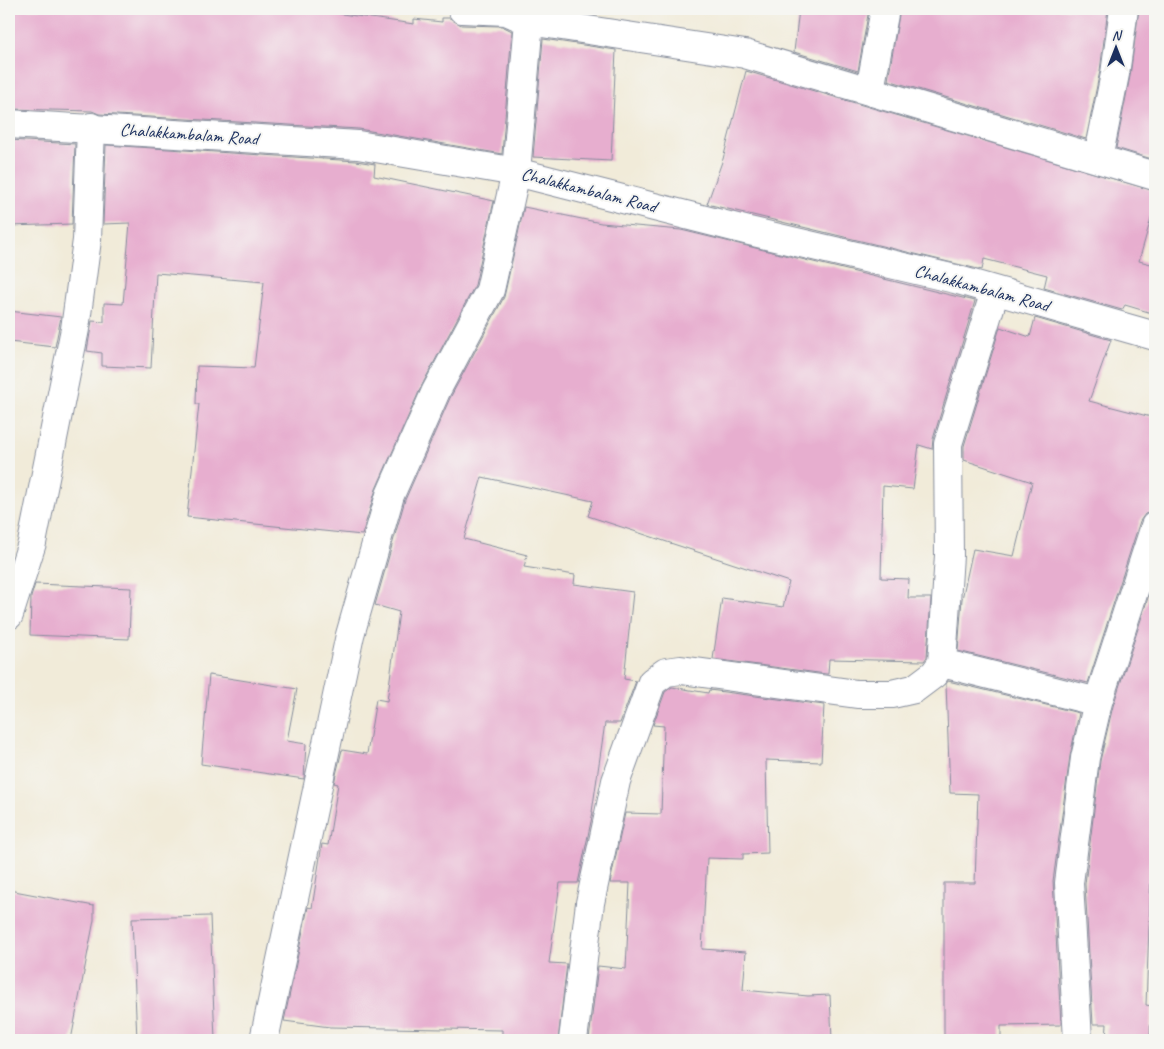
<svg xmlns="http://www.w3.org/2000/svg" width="1164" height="1049" font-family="Caveat,sans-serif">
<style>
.building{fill:#e7aecf}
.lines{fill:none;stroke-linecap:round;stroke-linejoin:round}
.street-casing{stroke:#868d9c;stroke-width:30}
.secondary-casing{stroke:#868d9c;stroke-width:30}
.street{stroke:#fff;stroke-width:28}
.secondary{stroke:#fff;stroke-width:28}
.labels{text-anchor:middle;stroke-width:4;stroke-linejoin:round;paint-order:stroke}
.street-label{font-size:18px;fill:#1b2f5e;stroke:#f6f6f2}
</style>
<rect width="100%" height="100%" fill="#f6f6f2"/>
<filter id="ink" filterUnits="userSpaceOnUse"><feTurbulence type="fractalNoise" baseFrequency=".02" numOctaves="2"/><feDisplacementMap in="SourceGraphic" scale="10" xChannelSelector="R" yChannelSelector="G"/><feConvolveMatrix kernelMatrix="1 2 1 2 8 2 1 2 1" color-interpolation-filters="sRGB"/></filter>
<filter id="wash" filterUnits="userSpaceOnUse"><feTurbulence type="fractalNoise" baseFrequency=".0096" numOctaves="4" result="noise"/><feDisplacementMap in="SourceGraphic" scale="20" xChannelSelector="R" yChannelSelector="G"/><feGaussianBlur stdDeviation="1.12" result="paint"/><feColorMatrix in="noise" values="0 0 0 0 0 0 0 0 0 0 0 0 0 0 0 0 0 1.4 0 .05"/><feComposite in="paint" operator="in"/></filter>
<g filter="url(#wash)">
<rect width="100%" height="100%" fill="#f1ebd9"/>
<g id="blocks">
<path class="building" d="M 9,9 L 306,9 L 414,24 L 414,19 L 442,22 L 442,18 L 450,18 L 461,25 L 502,26 L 512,31 L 502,154 L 359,129 L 99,114 L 92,111 L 9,109 Z
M 799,9 L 869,9 L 858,71 L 794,52 Z
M 900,9 L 1108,9 L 1100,71 L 1086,139 L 888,80 Z
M 1139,9 L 1155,9 L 1155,160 L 1116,148 L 1130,76 Z
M 543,39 L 616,50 L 611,161 L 533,157 Z
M 746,71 L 1155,191 L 1155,204 L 1139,261 L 1155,265 L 1155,314 L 1125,305 L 1122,310 L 1044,288 L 1047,275 L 984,259 L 982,270 L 707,204 L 723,159 Z
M 9,140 L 75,144 L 72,224 L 9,226 Z
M 106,145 L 356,161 L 375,164 L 374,176 L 494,201 L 475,285 L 422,385 L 376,489 L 362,535 L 187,517 L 199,404 L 196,404 L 197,366 L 254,368 L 264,282 L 156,273 L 151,368 L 102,366 L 102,353 L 87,351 L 92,321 L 104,322 L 104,303 L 123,304 L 130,223 L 103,224 Z
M 524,207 L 601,223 L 681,230 L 975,301 L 933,439 L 932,449 L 919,445 L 913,489 L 883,486 L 881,578 L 909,579 L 908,598 L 931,598 L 927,657 L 924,661 L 829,659 L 828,674 L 826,674 L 713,659 L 722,598 L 783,607 L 789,582 L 588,516 L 593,501 L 482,477 L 464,539 L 527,555 L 524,567 L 575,575 L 574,584 L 633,592 L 624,679 L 636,681 L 620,723 L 605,723 L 592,812 L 593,812 L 578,883 L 560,883 L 549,963 L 567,964 L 558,1040 L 502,1040 L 502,1030 L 330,1027 L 284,1021 L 308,907 L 312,908 L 322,844 L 328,845 L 338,784 L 334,783 L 342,750 L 367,754 L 376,699 L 387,701 L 399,612 L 375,605 L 405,500 L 450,398 L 504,297 Z
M 9,311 L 61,317 L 55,347 L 9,342 Z
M 1035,318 L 1111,340 L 1089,401 L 1155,418 L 1155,511 L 1145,514 L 1140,521 L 1088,683 L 958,651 L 962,599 L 973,549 L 1014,556 L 1032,482 L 964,460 L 964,446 L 1000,327 L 1030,337 Z
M 1155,576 L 1155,876 L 1151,875 L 1146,1005 L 1151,1006 L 1150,1040 L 1106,1040 L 1107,1024 L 1093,1024 L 1085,884 L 1100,761 L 1113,706 Z
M 35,584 L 131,588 L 129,639 L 30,635 L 31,597 Z
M 209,675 L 297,689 L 287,741 L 306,744 L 304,779 L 201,764 Z
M 948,681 L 1079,713 L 1070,756 L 1053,881 L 1061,1025 L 1001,1026 L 1001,1037 L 944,1037 L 944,883 L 975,883 L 978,794 L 950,793 L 946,684 Z
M 672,687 L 708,693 L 709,690 L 824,705 L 821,762 L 766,760 L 768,853 L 743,854 L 743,859 L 707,858 L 702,949 L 746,952 L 743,990 L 808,996 L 830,995 L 832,1040 L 589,1040 L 598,966 L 626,969 L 630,883 L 610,883 L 625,813 L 661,814 L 664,726 L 653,725 L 665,692 Z
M 9,890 L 94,906 L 94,920 L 71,1040 L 9,1040 Z
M 210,916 L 215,1040 L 137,1040 L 132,918 Z"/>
</g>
</g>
<g filter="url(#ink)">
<use href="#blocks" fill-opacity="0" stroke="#868d9c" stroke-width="1"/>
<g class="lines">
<defs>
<path id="street" d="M 462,9 L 506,11 L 529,21 L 745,54 L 1155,176
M 870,90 L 885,9
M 1098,159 L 1115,74 L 1124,9
M 9,615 L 32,543 L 75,329 L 87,240 L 91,127
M 942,663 L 1098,702
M 264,1040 L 350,635 L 390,495 L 436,391 L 490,290 L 516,172 L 530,9
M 573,1040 L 590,903 L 616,781 L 652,682 L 666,672 L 681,670 L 857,694 L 892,694 L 914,689 L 934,674 L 942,663 L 949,555 L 948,444 L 995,291
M 1078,1040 L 1069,883 L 1085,758 L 1098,702 L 1155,526"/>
<path id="secondary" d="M 9,124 L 358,145 L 516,172 L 745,230 L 955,279 L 1155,336"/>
</defs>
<use href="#street" class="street-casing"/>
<use href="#secondary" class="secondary-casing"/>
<use href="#street" class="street"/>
<use href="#secondary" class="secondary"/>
</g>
</g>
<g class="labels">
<g class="street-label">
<text transform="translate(189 134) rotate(4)" y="6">Chalakkambalam Road</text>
<text transform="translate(589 190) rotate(14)" y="6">Chalakkambalam Road</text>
<text transform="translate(982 288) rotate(15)" y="6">Chalakkambalam Road</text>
</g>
</g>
<rect width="1164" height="1049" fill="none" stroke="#f6f6f2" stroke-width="30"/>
<g transform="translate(1116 48)" stroke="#f6f6f2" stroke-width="4" paint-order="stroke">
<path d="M0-4L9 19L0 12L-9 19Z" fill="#1b2f5e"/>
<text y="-8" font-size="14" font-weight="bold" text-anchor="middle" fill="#1b2f5e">N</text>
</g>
</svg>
